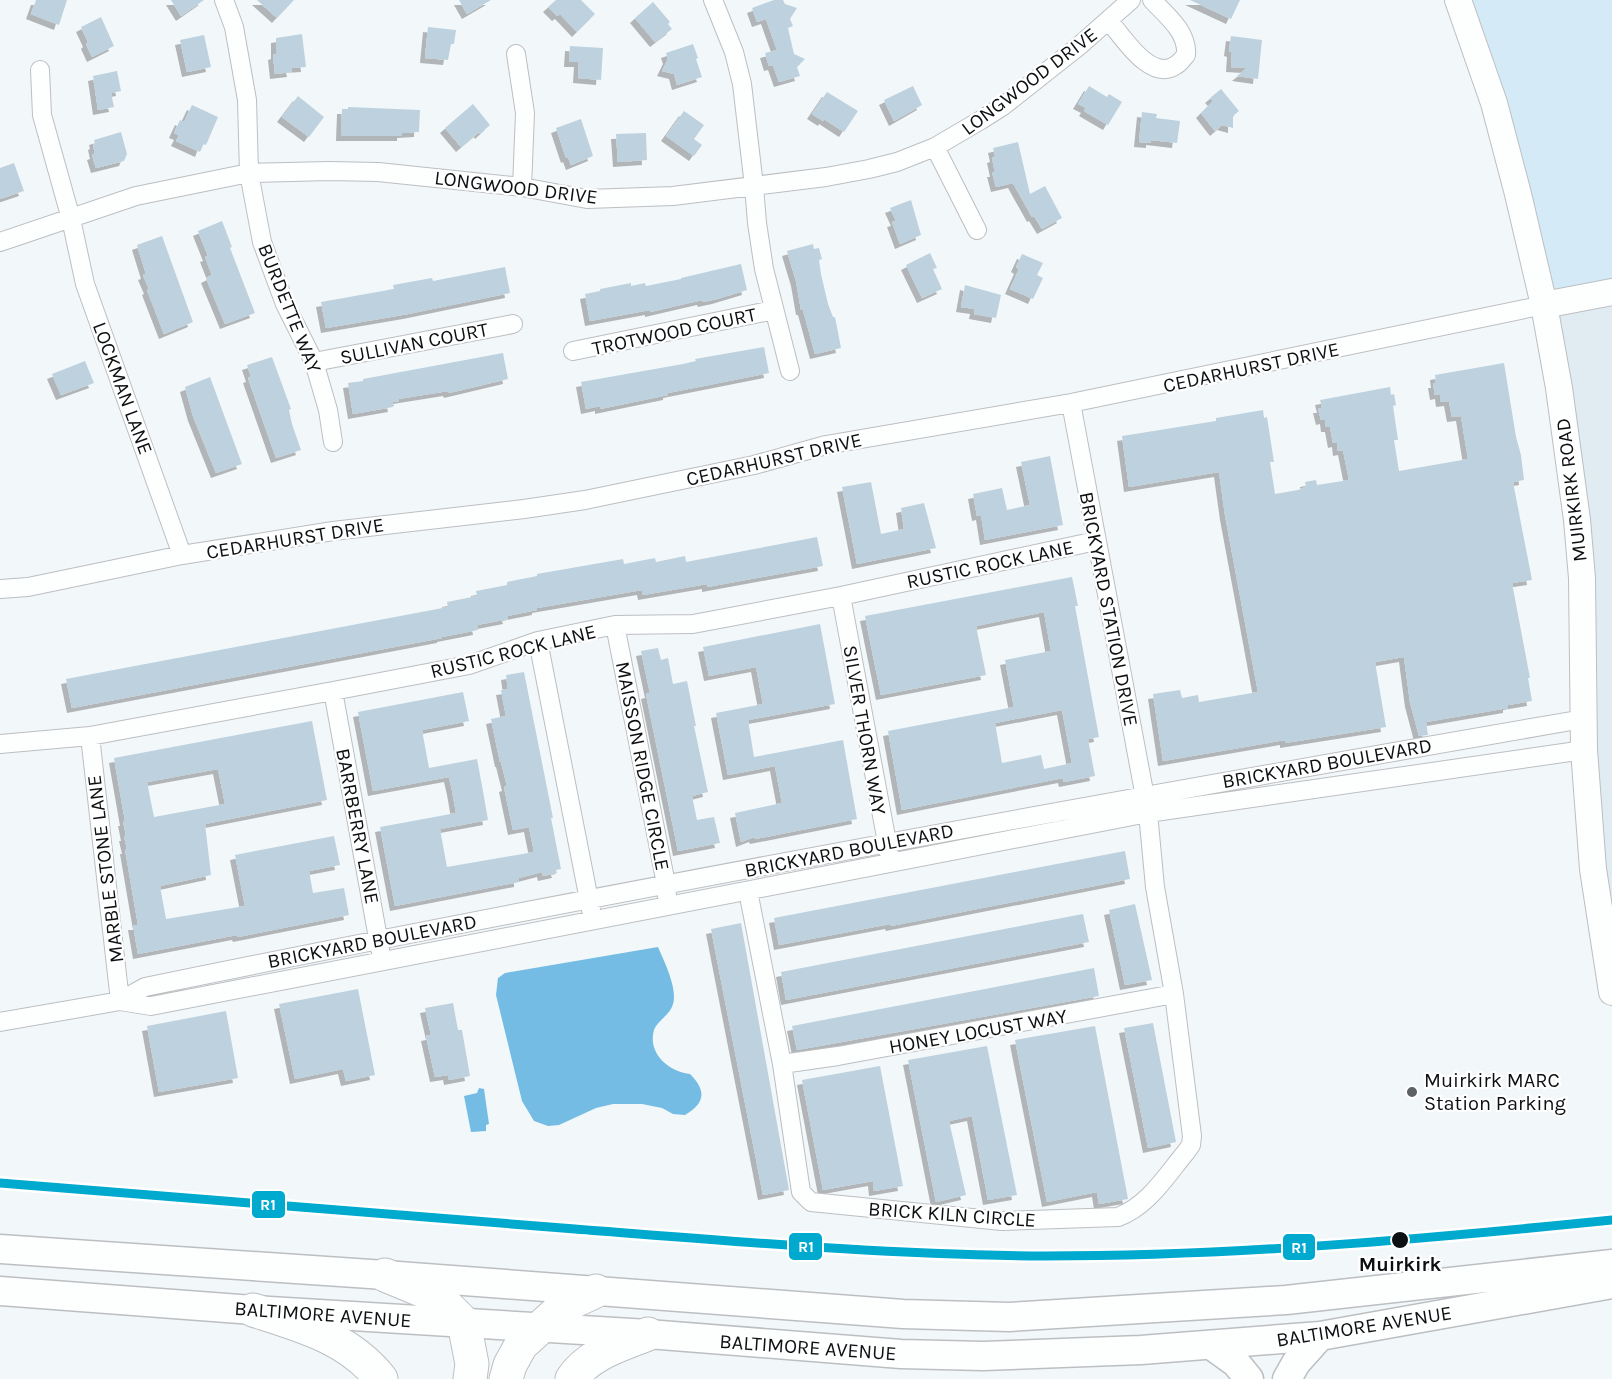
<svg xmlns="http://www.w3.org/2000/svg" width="1612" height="1379" font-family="Karla,sans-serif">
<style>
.built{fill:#e0ebf2}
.green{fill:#d5eaf7}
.water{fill:#74bce3}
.building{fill:#bdd2de;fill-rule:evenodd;filter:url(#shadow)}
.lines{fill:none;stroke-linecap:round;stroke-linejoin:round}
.minor-casing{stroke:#bcbfc2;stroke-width:20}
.secondary-casing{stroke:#bcbfc2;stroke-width:28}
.primary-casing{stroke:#bcbfc2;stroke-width:31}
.motorway-casing{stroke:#bcbfc2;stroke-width:35}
.minor{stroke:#fdfefe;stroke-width:18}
.secondary{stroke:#fdfefe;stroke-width:26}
.primary{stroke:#fdfefe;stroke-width:28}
.motorway{stroke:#fdfefe;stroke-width:33}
.rail-1-casing{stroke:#fff;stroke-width:14}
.rail-1{stroke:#00a9ce;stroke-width:9}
.poi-dot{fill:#5d6163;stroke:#fff;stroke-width:2}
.stop-dot{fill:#0d1012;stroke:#fff;stroke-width:2}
.labels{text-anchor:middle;stroke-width:4.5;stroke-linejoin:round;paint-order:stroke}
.street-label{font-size:20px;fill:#0d1012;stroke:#fff}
.poi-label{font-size:20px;fill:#0d1012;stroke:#fff;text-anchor:start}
.stop-label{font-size:20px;font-weight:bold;fill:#0d1012;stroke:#fff}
.line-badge{stroke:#fff;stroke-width:2}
.badge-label{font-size:16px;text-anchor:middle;font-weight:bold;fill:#fff}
</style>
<defs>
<filter id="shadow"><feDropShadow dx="-5" dy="5" stdDeviation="0" flood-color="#0004"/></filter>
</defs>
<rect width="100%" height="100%" fill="#f2f7fa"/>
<path class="built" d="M 1612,292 L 1612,983 L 1544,305 Z"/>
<path class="green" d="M 1456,0 L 1612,0 L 1612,292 L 1544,305 Z"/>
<path class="water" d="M 658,947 C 664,961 678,989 673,1004 C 670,1015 658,1020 654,1030 C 647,1054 670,1072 690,1074 C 706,1090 706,1103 685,1115 L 673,1114 L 662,1108 L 642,1104 L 613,1104 L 596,1108 L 559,1125 L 548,1126 L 534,1121 L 522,1101 L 496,995 L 498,978 L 505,973 Z
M 479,1088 L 484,1089 L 489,1124 L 486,1125 L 486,1131 L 471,1132 L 464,1096 L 477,1093 Z"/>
<path class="building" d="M 36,0 L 67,0 L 59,25 L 31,14 Z
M 171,0 L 204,0 L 181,16 Z
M 257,0 L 294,0 L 277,18 Z
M 459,0 L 491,0 L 467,14 Z
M 556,0 L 581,0 L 595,14 L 577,32 L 560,14 L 557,16 L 548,7 Z
M 774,0 L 783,0 L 785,4 L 797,8 L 790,19 L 793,26 L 788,28 L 794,54 L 805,59 L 797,67 L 800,76 L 779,82 L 773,65 L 769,66 L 765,53 L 777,50 L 766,19 L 757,22 L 752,8 Z
M 1190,0 L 1240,0 L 1231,19 Z
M 653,2 L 670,22 L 668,24 L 672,29 L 655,42 L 635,18 Z
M 101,17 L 114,46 L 92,57 L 86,44 L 88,42 L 81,27 Z
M 428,27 L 456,30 L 454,44 L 451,44 L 448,60 L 425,58 Z
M 302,34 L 306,67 L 291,68 L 292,72 L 275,74 L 273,55 L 276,54 L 276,38 Z
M 204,35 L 211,67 L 187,72 L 180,40 Z
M 1231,36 L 1262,40 L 1258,79 L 1237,76 L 1247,68 L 1231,67 L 1232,52 L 1229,51 Z
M 693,44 L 698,58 L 696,59 L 702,77 L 677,85 L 674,74 L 662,71 L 668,59 L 666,53 Z
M 570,46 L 603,48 L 601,80 L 578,78 L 579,62 L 569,62 Z
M 117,71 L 121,91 L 111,93 L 114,107 L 98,110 L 93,76 Z
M 913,86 L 922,105 L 894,121 L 884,100 Z
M 1089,86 L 1107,97 L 1109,94 L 1122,102 L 1108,125 L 1084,111 L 1086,108 L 1078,104 Z
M 1221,89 L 1239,111 L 1233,116 L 1233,128 L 1222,125 L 1215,131 L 1201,113 L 1213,101 L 1210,98 Z
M 827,92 L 858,111 L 844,132 L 824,119 L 823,121 L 812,114 Z
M 298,96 L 324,117 L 309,137 L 282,117 Z
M 473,104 L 490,125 L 480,134 L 479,132 L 461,147 L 445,128 Z
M 192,105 L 218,117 L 206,145 L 203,144 L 200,152 L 176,141 L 179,135 L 174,133 L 180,120 L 184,122 Z
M 348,107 L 420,110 L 419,132 L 402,133 L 402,136 L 341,136 L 342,109 L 348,109 Z
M 684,111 L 704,125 L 694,139 L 702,145 L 694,156 L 666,136 Z
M 1142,112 L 1157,114 L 1156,118 L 1180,121 L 1177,143 L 1151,140 L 1151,143 L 1139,142 Z
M 581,119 L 593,156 L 571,165 L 568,157 L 566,158 L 556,128 Z
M 121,132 L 127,154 L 124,161 L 96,168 L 92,155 L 95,154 L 93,145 L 95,144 L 94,140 Z
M 646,133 L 647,160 L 618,162 L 616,134 Z
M 1018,142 L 1030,194 L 1045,186 L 1062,218 L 1042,229 L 1034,216 L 1032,217 L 1013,183 L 996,187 L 992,172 L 995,172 L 992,158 L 995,157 L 993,148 Z
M 14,163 L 24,191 L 0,199 L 0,168 Z
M 911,200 L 921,235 L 900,244 L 892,222 L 896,221 L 890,208 Z
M 222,221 L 232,247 L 230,248 L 255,313 L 225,324 L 206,278 L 212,275 L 205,257 L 208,256 L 198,231 Z
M 162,236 L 193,322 L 164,334 L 147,290 L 149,289 L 143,275 L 146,274 L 137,245 Z
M 813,244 L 814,249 L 819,248 L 822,259 L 819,260 L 821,274 L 828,304 L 833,317 L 835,317 L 841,348 L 815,354 L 803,310 L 801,310 L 796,281 L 787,251 Z
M 930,253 L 937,268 L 933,269 L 942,289 L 922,298 L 906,265 Z
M 1022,254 L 1043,263 L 1037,275 L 1043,278 L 1033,299 L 1010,289 L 1019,269 L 1016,267 Z
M 741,264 L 747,290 L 717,299 L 703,302 L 702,300 L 650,312 L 650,310 L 590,321 L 585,294 L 600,291 L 600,289 L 631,283 L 631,286 L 645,283 L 646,286 L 681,279 L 681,278 Z
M 505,267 L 510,293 L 408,314 L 326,328 L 321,302 L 394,289 L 393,285 L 432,278 L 433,281 Z
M 965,285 L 1001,295 L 996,318 L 974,314 L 975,309 L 961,307 Z
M 764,347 L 769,373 L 668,393 L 668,395 L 600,409 L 600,406 L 586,409 L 581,382 L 683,364 L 696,361 L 695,359 Z
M 503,353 L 508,379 L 449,393 L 448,391 L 398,399 L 399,401 L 392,402 L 393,407 L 353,414 L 348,383 L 363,381 L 363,379 Z
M 272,357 L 291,409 L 289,410 L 292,424 L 301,450 L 276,458 L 248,378 L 251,377 L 247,365 Z
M 85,361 L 94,383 L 61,395 L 52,374 Z
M 1504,363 L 1516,437 L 1521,455 L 1524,480 L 1513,482 L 1532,580 L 1512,583 L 1530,678 L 1528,678 L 1532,701 L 1508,705 L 1508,708 L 1426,722 L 1428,735 L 1419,736 L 1410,702 L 1404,657 L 1375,662 L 1386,727 L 1285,743 L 1285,740 L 1163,761 L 1153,694 L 1180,690 L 1182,698 L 1198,695 L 1199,702 L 1258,692 L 1225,515 L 1219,472 L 1129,487 L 1122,436 L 1216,421 L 1216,418 L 1263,410 L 1264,418 L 1267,417 L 1274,462 L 1270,462 L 1275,494 L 1298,490 L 1306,487 L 1305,482 L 1316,480 L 1317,485 L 1349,480 L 1343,450 L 1338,451 L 1337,442 L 1333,443 L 1330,427 L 1326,427 L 1325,419 L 1321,420 L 1318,408 L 1322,408 L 1320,400 L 1390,387 L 1391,395 L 1394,394 L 1396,405 L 1393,406 L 1398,440 L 1394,440 L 1399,471 L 1468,459 L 1461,416 L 1452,417 L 1449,401 L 1441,402 L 1440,394 L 1435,395 L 1433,383 L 1436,383 L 1435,375 Z
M 210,377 L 242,464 L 216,473 L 193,416 L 185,387 Z
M 1050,456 L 1063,525 L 985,540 L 981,515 L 977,516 L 973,494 L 1002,488 L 1007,510 L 1030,505 L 1021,462 Z
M 871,482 L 881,534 L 904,529 L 901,508 L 924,503 L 936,548 L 857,564 L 842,487 Z
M 817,537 L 823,566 L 707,587 L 707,584 L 643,595 L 642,590 L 537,608 L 537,610 L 507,616 L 508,619 L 477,625 L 478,630 L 442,637 L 442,638 L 72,708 L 66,679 L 448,607 L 447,602 L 477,596 L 476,591 L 507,585 L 507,582 L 537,576 L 537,574 L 623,559 L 624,564 L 655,558 L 656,562 L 685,556 L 686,562 Z
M 1072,577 L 1078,606 L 1075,606 L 1099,737 L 1088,739 L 1095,776 L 1064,782 L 1063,778 L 902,810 L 888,731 L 1014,707 L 1005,660 L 1051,651 L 1044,612 L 976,626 L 986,675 L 881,695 L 865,616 ZM 1062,710 L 1072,763 L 1044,769 L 1041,755 L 1002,763 L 995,723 Z
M 820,624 L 835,704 L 748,720 L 754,757 L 843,740 L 857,819 L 755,839 L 754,837 L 741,842 L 735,813 L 782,803 L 778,782 L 775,766 L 728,775 L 716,713 L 763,704 L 756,667 L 709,676 L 703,647 Z
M 658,648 L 661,660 L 668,658 L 673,684 L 687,681 L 696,726 L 694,726 L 708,792 L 692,796 L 697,820 L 714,817 L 720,843 L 678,851 L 646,694 L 650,693 L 641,651 Z
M 524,672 L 553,818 L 551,818 L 561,869 L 556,870 L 557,873 L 543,876 L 542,872 L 519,878 L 519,882 L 395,906 L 380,827 L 456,813 L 452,790 L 449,777 L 373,791 L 358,712 L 463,692 L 469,721 L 422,730 L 429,768 L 477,759 L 483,791 L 488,820 L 440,829 L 447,867 L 534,852 L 529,827 L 513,830 L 504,787 L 507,786 L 501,762 L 500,762 L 491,719 L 506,716 L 501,690 L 508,689 L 506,675 Z
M 312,721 L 327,800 L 205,824 L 211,875 L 160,886 L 166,919 L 245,906 L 235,855 L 334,836 L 340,865 L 309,871 L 313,893 L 344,888 L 349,915 L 238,937 L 237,935 L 138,954 L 133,925 L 138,925 L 125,849 L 127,849 L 124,836 L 126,836 L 123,821 L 125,821 L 114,758 ZM 218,769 L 225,804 L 154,817 L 147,782 Z
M 1125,851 L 1130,879 L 891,926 L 890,924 L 779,945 L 774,918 Z
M 1135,904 L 1152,980 L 1125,985 L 1109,910 Z
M 1083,914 L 1089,942 L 786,1000 L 781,972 Z
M 741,923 L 789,1190 L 763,1195 L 711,929 Z
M 1094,968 L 1099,996 L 797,1050 L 792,1026 Z
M 358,989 L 375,1075 L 346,1081 L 343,1069 L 295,1079 L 279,1004 Z
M 453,1003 L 458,1030 L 462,1030 L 470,1076 L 449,1080 L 448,1075 L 435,1077 L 426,1036 L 431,1035 L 425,1008 Z
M 226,1011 L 238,1078 L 159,1092 L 147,1026 Z
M 1153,1023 L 1176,1142 L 1148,1148 L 1124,1028 Z
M 1095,1026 L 1128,1199 L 1099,1204 L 1097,1192 L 1047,1202 L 1015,1040 Z
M 987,1046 L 1017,1195 L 988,1200 L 972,1116 L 949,1121 L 966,1195 L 936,1202 L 908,1060 Z
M 880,1066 L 903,1186 L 874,1191 L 873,1181 L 823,1190 L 802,1080 Z"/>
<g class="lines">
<defs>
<path id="minor" d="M 224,0 L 234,27 L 247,100 L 249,173 L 262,242 L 285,304 L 314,362 L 328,410 L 333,442
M 713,0 L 734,52 L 742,84 L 754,186 L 757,223 L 764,269 L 790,371
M 1109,21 C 1123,37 1151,83 1176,65 C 1180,63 1183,58 1186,55 C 1188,32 1167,16 1152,0
M 516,54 L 525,113 L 522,187
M 40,70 L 42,115 L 71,219 L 85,284 L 182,555
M 935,147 L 977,230
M 0,242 L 136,196 L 249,173 L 329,171 L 378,172 L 522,187 L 587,199 L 673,196 L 826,177 L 869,169 L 897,162 L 935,147 L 981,120 L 1003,106 L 1079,46 L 1131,0
M 573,351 L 774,310
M 314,362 L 513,324
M 0,589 L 28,587 L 182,555 L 333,531 L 524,509 L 585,500 L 754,465 L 826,445 L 1071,403 L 1544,305
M 841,596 L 889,853
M 615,625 L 666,884 L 667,896
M 538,641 L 591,910
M 333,691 L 380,949
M 90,736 L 120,1001
M 0,744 L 90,736 L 333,691 L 469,665 L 538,641 L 615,625 L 693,624 L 841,596 L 1096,541
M 748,891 L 782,1064 L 801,1192 L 811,1202 L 1002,1221 L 1118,1217 C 1148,1206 1166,1176 1186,1152 L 1191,1145 L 1192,1136 L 1174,994 L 1155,887 L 1148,813 L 1071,403
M 120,1001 L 145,987 C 623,889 1103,802 1583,719
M 0,1022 L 120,1001 L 151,1006 L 1148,813 L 1584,750
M 782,1064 L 838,1056 L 1174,994"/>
<path id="secondary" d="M 1458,0 L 1494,103 L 1518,194 L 1544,305 L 1559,388 L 1577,520 L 1582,578 L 1584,750 L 1593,869 L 1612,992
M 1544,305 L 1612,292"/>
<path id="primary" d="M 0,1249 L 385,1275 L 903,1314 L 1009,1317 L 1286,1300 L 1612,1264
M 0,1291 L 253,1310 L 648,1334 L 901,1354 L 983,1356 L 1141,1350 L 1320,1336 L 1612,1284
M 1211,1345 L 1236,1363 L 1249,1379
M 1287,1379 L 1296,1363 L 1320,1336"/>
<path id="motorway" d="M 385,1275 L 438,1297 L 464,1323 L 472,1364 L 470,1379
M 253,1310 C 300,1325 349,1338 381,1379
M 506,1379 L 510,1365 L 521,1345 L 564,1306 L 596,1291
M 572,1379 C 588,1354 621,1345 648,1334"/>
</defs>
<use href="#minor" class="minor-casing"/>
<use href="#secondary" class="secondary-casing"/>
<use href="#primary" class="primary-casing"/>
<use href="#motorway" class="motorway-casing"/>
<use href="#minor" class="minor"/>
<use href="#secondary" class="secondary"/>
<use href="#primary" class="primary"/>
<use href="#motorway" class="motorway"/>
<defs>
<path id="rail-1" d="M 0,1183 C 192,1198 383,1214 575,1229 C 731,1241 888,1255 1045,1256 C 1235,1256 1424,1239 1612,1220"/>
</defs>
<use href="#rail-1" class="rail-1-casing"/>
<use href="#rail-1" class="rail-1"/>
</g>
<circle class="poi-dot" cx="1412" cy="1092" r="6"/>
<circle class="stop-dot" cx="1400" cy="1240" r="9"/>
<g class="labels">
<g class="street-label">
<text transform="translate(1029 81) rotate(-37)" y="7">LONGWOOD DRIVE</text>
<text transform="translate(516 187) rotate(7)" y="7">LONGWOOD DRIVE</text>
<text transform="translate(290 308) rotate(68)" y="7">BURDETTE WAY</text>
<text transform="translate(674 331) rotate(-12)" y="7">TROTWOOD COURT</text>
<text transform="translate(414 343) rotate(-11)" y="7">SULLIVAN COURT</text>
<text transform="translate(1251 367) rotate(-12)" y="7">CEDARHURST DRIVE</text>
<text transform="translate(123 388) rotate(70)" y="7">LOCKMAN LANE</text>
<text transform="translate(774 459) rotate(-13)" y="7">CEDARHURST DRIVE</text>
<text transform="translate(1571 490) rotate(-97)" y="7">MUIRKIRK ROAD</text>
<text transform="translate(295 538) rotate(-9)" y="7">CEDARHURST DRIVE</text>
<text transform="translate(990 564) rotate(-12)" y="7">RUSTIC ROCK LANE</text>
<text transform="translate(1109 609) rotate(79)" y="7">BRICKYARD STATION DRIVE</text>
<text transform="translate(513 651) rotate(-14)" y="7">RUSTIC ROCK LANE</text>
<text transform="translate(865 730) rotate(80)" y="7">SILVER THORN WAY</text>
<text transform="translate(1327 763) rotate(-10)" y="7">BRICKYARD BOULEVARD</text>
<text transform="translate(643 766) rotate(79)" y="7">MAISSON RIDGE CIRCLE</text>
<text transform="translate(358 826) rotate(79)" y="7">BARRBERRY LANE</text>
<text transform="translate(849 850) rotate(-11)" y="7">BRICKYARD BOULEVARD</text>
<text transform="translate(105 869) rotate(-97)" y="7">MARBLE STONE LANE</text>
<text transform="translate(372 941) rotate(-11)" y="7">BRICKYARD BOULEVARD</text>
<text transform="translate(978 1031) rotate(-10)" y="7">HONEY LOCUST WAY</text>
<text transform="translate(952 1214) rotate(4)" y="7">BRICK KILN CIRCLE</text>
<text transform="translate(323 1314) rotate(4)" y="7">BALTIMORE AVENUE</text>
<text transform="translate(1364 1326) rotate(-9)" y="7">BALTIMORE AVENUE</text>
<text transform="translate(808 1347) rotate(4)" y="7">BALTIMORE AVENUE</text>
</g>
<g class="poi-label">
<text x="1424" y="1087">Muirkirk MARC<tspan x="1424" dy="23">Station Parking</tspan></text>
</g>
<g class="stop-label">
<text x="1400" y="1271">Muirkirk</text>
</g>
</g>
<g class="line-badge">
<rect x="251" y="1190" width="35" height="29" rx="6" fill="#00a9ce"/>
<rect x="788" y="1232" width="35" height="29" rx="6" fill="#00a9ce"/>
<rect x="1282" y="1233" width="34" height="28" rx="6" fill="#00a9ce"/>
</g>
<g class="badge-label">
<text x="268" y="1210">R1</text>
<text x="806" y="1252">R1</text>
<text x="1299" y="1253">R1</text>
</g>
</svg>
